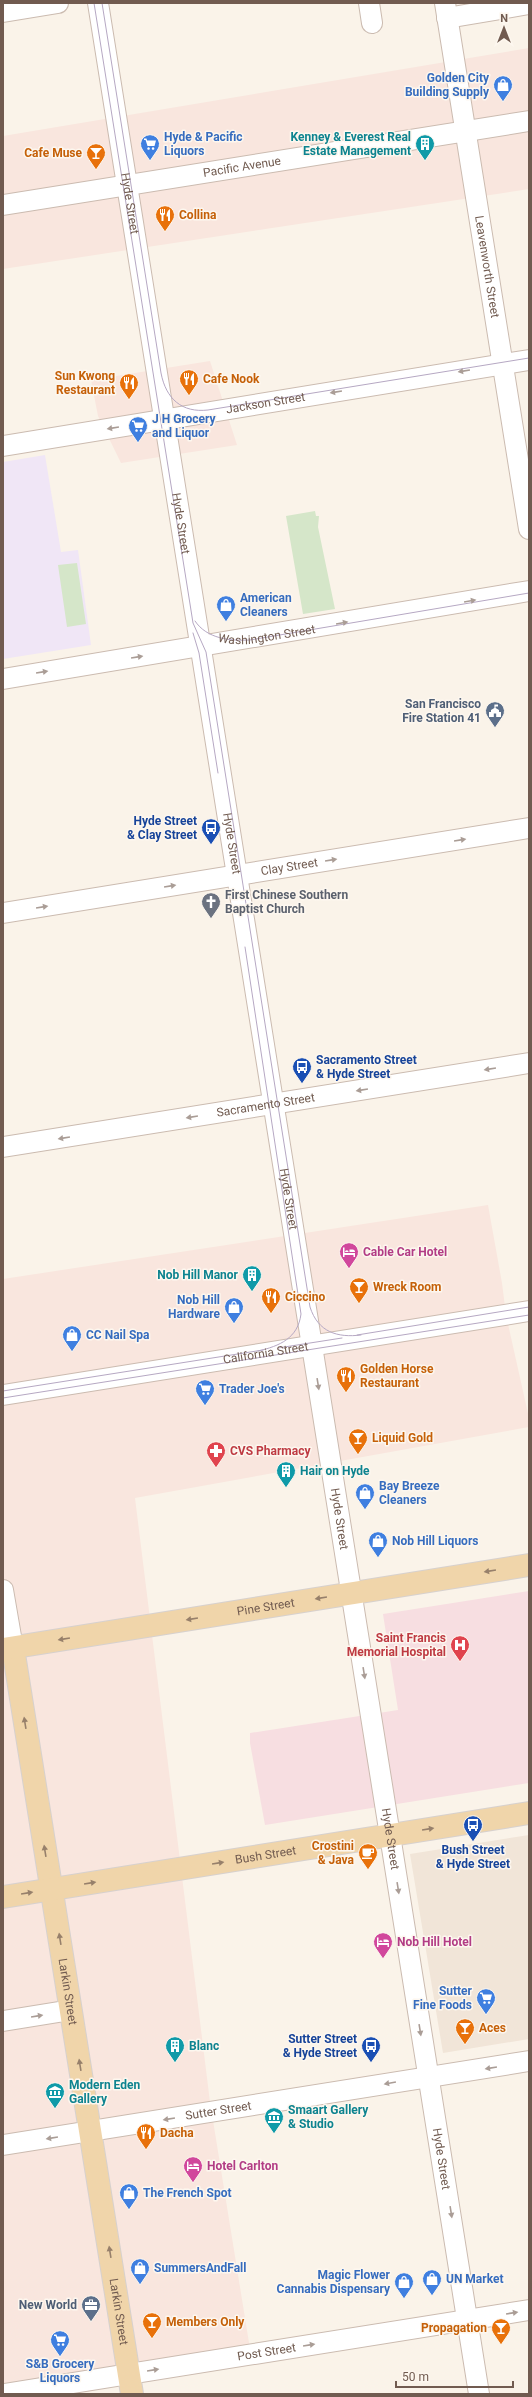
<svg xmlns="http://www.w3.org/2000/svg" width="532" height="2397" font-family="Roboto,sans-serif">
<style>
.residential{fill:#f1e5d8}
.commercial{fill:#f9e6de}
.education{fill:#f0e6f6}
.medical{fill:#f7dee1}
.green{fill:#d5e6c9}
.lines{fill:none;stroke-linecap:round;stroke-linejoin:round}
.minor-casing{stroke:#cbbbb0;stroke-width:22}
.major-casing{stroke:#d7d1ce;stroke-width:24}
.minor{stroke:#fff;stroke-width:20}
.major{stroke:#f0d5aa;stroke-width:22}
.tram{stroke:#b6a8c3;stroke-width:1}
.oneway{fill:#aa9d96}
.oneway2{fill:#97806b}
.labels{text-anchor:middle;stroke-width:3;stroke-linejoin:round;paint-order:stroke}
.shop-label{font-size:12px;font-weight:bold;fill:#366cbe;stroke:#fdf7ef;text-anchor:start}
.culture-label{font-size:12px;font-weight:bold;fill:#0d838f;stroke:#fdf7ef;text-anchor:start}
.food-label{font-size:12px;font-weight:bold;fill:#c56008;stroke:#fdf7ef;text-anchor:start}
.street-label{font-size:12px;fill:#715b50;stroke:#fdf7ef}
.service-label{font-size:12px;font-weight:bold;fill:#4e5e75;stroke:#fdf7ef;text-anchor:end}
.transit-label{font-size:12px;font-weight:bold;fill:#164399;stroke:#fdf7ef;text-anchor:end}
.worship-label{font-size:12px;font-weight:bold;fill:#5b616d;stroke:#fdf7ef;text-anchor:start}
.hotel-label{font-size:12px;font-weight:bold;fill:#b23c85;stroke:#fdf7ef;text-anchor:start}
.health-label{font-size:12px;font-weight:bold;fill:#be3a42;stroke:#fdf7ef;text-anchor:start}
</style>
<rect width="100%" height="100%" fill="#faf3e9"/>
<path class="residential" d="M 529,1835 L 529,2039 L 443,2053 L 410,1854 Z"/>
<path class="commercial" d="M 529,48 L 529,189 L 3,269 L 3,136 Z
M 210,361 L 237,445 L 121,463 L 98,416 L 91,380 Z
M 488,1205 L 502,1283 L 506,1315 L 529,1418 L 529,1427 L 135,1498 L 210,2102 L 251,2355 L 3,2394 L 3,1279 Z"/>
<path class="education" d="M 45,455 L 61,552 L 78,550 L 91,645 L 3,659 L 3,462 Z"/>
<path class="medical" d="M 529,1591 L 529,1783 L 265,1825 L 250,1743 L 250,1733 L 398,1710 L 383,1614 Z"/>
<path class="green" d="M 315,511 L 316,516 L 319,516 L 318,527 L 335,609 L 303,614 L 286,516 Z
M 77,563 L 86,624 L 67,627 L 58,565 Z"/>
<g class="lines">
<defs>
<g id="minor">
<path id="s1" d="M 98,3 L 479,2394"/>
<path d="M 369,3 L 372,23"/>
<path id="s2" d="M 445,3 L 529,529"/>
<path d="M 3,12 L 58,3"/>
<path d="M 447,18 L 529,4"/>
<path id="s3" d="M 3,205 L 529,121"/>
<path id="s4" d="M 3,446 L 529,360"/>
<path d="M 3,679 L 529,591"/>
<path id="s5" d="M 3,913 L 529,828"/>
<path id="s6" d="M 3,1147 L 529,1063"/>
<path id="s7" d="M 3,1395 L 529,1311"/>
<path d="M 3,1590 L 13,1648"/>
<path d="M 3,2021 L 71,2010"/>
<path id="s8" d="M 3,2145 L 529,2061"/>
<path id="s9" d="M 4,2394 L 529,2310"/>
</g>
<g id="major">
<path id="s10" d="M 13,1648 L 132,2394"/>
<path id="s11" d="M 3,1649 L 529,1565"/>
<path id="s12" d="M 3,1897 L 529,1813"/>
</g>
</defs>
<use href="#minor" class="minor-casing"/>
<use href="#major" class="major-casing"/>
<use href="#minor" class="minor"/>
<use href="#major" class="major"/>
<g class="tram">
<path d="M 94,3 L 190,604 L 193,623 L 206,652 L 310,1307 C 318,1332 337,1338 361,1335"/>
<path d="M 102,3 L 161,373 C 166,399 182,413 208,410 L 529,358"/>
<path id="s13" d="M 195,621 C 207,639 230,641 250,640 L 529,593"/>
<path d="M 193,633 L 199,653 L 218,773"/>
<path d="M 245,947 L 301,1314 C 298,1338 280,1346 258,1351"/>
<path d="M 357,1335 L 529,1307"/>
<path d="M 278,1348 L 342,1338"/>
<path d="M 3,1391 L 263,1350"/>
<path d="M 3,1398 L 529,1315"/>
</g>
</g>
<defs><path id="oneway-solid" d="M-6-.8H1V-3.2L6.5 0L1 3.2V.8H-6Z"/></defs>
<g class="oneway">
<use href="#oneway-solid" transform="translate(464 371) rotate(171)"/>
<use href="#oneway-solid" transform="translate(336 392) rotate(171)"/>
<use href="#oneway-solid" transform="translate(113 428) rotate(171)"/>
<use href="#oneway-solid" transform="translate(470 601) rotate(-10)"/>
<use href="#oneway-solid" transform="translate(342 623) rotate(-10)"/>
<use href="#oneway-solid" transform="translate(137 657) rotate(-9)"/>
<use href="#oneway-solid" transform="translate(42 672) rotate(-9)"/>
<use href="#oneway-solid" transform="translate(460 840) rotate(-9)"/>
<use href="#oneway-solid" transform="translate(331 860) rotate(-9)"/>
<use href="#oneway-solid" transform="translate(170 886) rotate(-9)"/>
<use href="#oneway-solid" transform="translate(42 907) rotate(-9)"/>
<use href="#oneway-solid" transform="translate(490 1069) rotate(171)"/>
<use href="#oneway-solid" transform="translate(362 1090) rotate(171)"/>
<use href="#oneway-solid" transform="translate(192 1117) rotate(171)"/>
<use href="#oneway-solid" transform="translate(64 1138) rotate(171)"/>
<use href="#oneway-solid" transform="translate(318 1384) rotate(81)"/>
<use href="#oneway-solid" transform="translate(364 1673) rotate(81)"/>
<use href="#oneway-solid" transform="translate(398 1888) rotate(81)"/>
<use href="#oneway-solid" transform="translate(37 2016) rotate(-9)"/>
<use href="#oneway-solid" transform="translate(420 2030) rotate(81)"/>
<use href="#oneway-solid" transform="translate(491 2068) rotate(171)"/>
<use href="#oneway-solid" transform="translate(390 2083) rotate(170)"/>
<use href="#oneway-solid" transform="translate(169 2119) rotate(171)"/>
<use href="#oneway-solid" transform="translate(52 2138) rotate(171)"/>
<use href="#oneway-solid" transform="translate(451 2212) rotate(81)"/>
<use href="#oneway-solid" transform="translate(512 2313) rotate(-9)"/>
<use href="#oneway-solid" transform="translate(309 2345) rotate(-9)"/>
<use href="#oneway-solid" transform="translate(153 2370) rotate(-9)"/>
</g>
<g class="oneway2">
<use href="#oneway-solid" transform="translate(490 1571) rotate(171)"/>
<use href="#oneway-solid" transform="translate(321 1598) rotate(171)"/>
<use href="#oneway-solid" transform="translate(192 1619) rotate(171)"/>
<use href="#oneway-solid" transform="translate(64 1639) rotate(171)"/>
<use href="#oneway-solid" transform="translate(25 1723) rotate(-99)"/>
<use href="#oneway-solid" transform="translate(428 1829) rotate(-9)"/>
<use href="#oneway-solid" transform="translate(45 1851) rotate(-99)"/>
<use href="#oneway-solid" transform="translate(218 1863) rotate(-9)"/>
<use href="#oneway-solid" transform="translate(90 1883) rotate(-9)"/>
<use href="#oneway-solid" transform="translate(27 1893) rotate(-9)"/>
<use href="#oneway-solid" transform="translate(60 1939) rotate(-99)"/>
<use href="#oneway-solid" transform="translate(80 2065) rotate(-99)"/>
<use href="#oneway-solid" transform="translate(110 2252) rotate(-99)"/>
</g>
<defs>
<symbol id="shop-pin" viewBox="-11 -11 22 30"><path d="M0 17L-7.5 6A9.5 9.5 0 1 1 7.5 6Z" fill="#3f7fe0" stroke="#fdf7ef"/><path d="M-5-2.5h2.3a2.7 3.5 0 0 1 5.4 0H5L5.5 6h-11ZM-1.5-2.5h3a1.5 2.3 0 0 0-3 0Z" fill="#fff"/></symbol>
<symbol id="supermarket-pin" viewBox="-11 -11 22 30"><path d="M0 17L-7.5 6A9.5 9.5 0 1 1 7.5 6Z" fill="#3f7fe0" stroke="#fdf7ef"/><path d="M-6-5.5h2.5l.6 2H6L4.5 2H-2.5L-4.4-4H-6ZM-1.5 3.2a1.3 1.3 0 1 0 .1 0ZM3 3.2a1.3 1.3 0 1 0 .1 0Z" fill="#fff"/></symbol>
<symbol id="building-pin" viewBox="-11 -11 22 30"><path d="M0 17L-7.5 6A9.5 9.5 0 1 1 7.5 6Z" fill="#0f9aa8" stroke="#fdf7ef"/><path d="M-4-6H4V6H1V3H-1V6H-4ZM-2.5-4.3h1.7v1.8h-1.7ZM.8-4.3h1.7v1.8H.8ZM-2.5-1h1.7V.8h-1.7ZM.8-1h1.7V.8H.8Z" fill="#fff"/></symbol>
<symbol id="bar-pin" viewBox="-11 -11 22 30"><path d="M0 17L-7.5 6A9.5 9.5 0 1 1 7.5 6Z" fill="#e8710a" stroke="#fdf7ef"/><path d="M-6-5H6L.8 .8V4.5H3.5V6h-7V4.5H-.8V.8Z" fill="#fff"/></symbol>
<symbol id="restaurant-pin" viewBox="-11 -11 22 30"><path d="M0 17L-7.5 6A9.5 9.5 0 1 1 7.5 6Z" fill="#e8710a" stroke="#fdf7ef"/><path d="M-5-6h1v4h1v-4h1v4h1v-4h1v5L-1.5 .5V6h-2V.5L-5-1ZM5-6V6H3V1.5H1.5Q1.5-4 5-6Z" fill="#fff"/></symbol>
<symbol id="civic-pin" viewBox="-11 -11 22 30"><path d="M0 17L-7.5 6A9.5 9.5 0 1 1 7.5 6Z" fill="#5c6f8a" stroke="#fdf7ef"/><path d="M-.6-6.5H3V-4.5H.6V-3L4-1V1h2V6H-6V1h2V-1L-.6-3ZM-1.2 2.5V6h2.4V2.5Z" fill="#fff"/></symbol>
<symbol id="bus-pin" viewBox="-11 -11 22 30"><path d="M0 17L-7.5 6A9.5 9.5 0 1 1 7.5 6Z" fill="#1a4fb4" stroke="#fdf7ef"/><path d="M-5-6H5V4H4V6H2V4H-2V6H-4V4H-5ZM-3.5-4V0h7V-4ZM-3.5 1.2v1.5H-2V1.2ZM2 1.2v1.5H3.5V1.2Z" fill="#fff"/></symbol>
<symbol id="church-pin" viewBox="-11 -11 22 30"><path d="M0 17L-7.5 6A9.5 9.5 0 1 1 7.5 6Z" fill="#6b7280" stroke="#fdf7ef"/><path d="M-1.2-6h2.4v3.5h3.3v2.4h-3.3V6h-2.4V-.1h-3.3v-2.4h3.3Z" fill="#fff"/></symbol>
<symbol id="hotel-pin" viewBox="-11 -11 22 30"><path d="M0 17L-7.5 6A9.5 9.5 0 1 1 7.5 6Z" fill="#d1479c" stroke="#fdf7ef"/><path d="M-6-4.5h1.5V1H6V5H4.5V3h-9V5H-6ZM-4 0a1.8 1.8 0 1 1 3.6 0ZM.5 0V-2.5h3Q6-2.5 6 0Z" fill="#fff"/></symbol>
<symbol id="pharmacy-pin" viewBox="-11 -11 22 30"><path d="M0 17L-7.5 6A9.5 9.5 0 1 1 7.5 6Z" fill="#e0444e" stroke="#fdf7ef"/><path d="M-2-6h4v4h4v4h-4v4h-4v-4h-4v-4h4Z" fill="#fff"/></symbol>
<symbol id="hospital-pin" viewBox="-11 -11 22 30"><path d="M0 17L-7.5 6A9.5 9.5 0 1 1 7.5 6Z" fill="#e0444e" stroke="#fdf7ef"/><path d="M-5-5h3v3.5h4V-5h3V5h-3V1.5h-4V5h-3Z" fill="#fff"/></symbol>
<symbol id="cafe-pin" viewBox="-11 -11 22 30"><path d="M0 17L-7.5 6A9.5 9.5 0 1 1 7.5 6Z" fill="#e8710a" stroke="#fdf7ef"/><path d="M-5.5-4.5H6V0H3Q3 3.5 0 3.5H-2.5Q-5.5 3.5-5.5 0ZM3-3.2v2h1.7v-2ZM-6 4.5H4V6H-6Z" fill="#fff"/></symbol>
<symbol id="museum-pin" viewBox="-11 -11 22 30"><path d="M0 17L-7.5 6A9.5 9.5 0 1 1 7.5 6Z" fill="#0f9aa8" stroke="#fdf7ef"/><path d="M0-6L6-3V-2H-6V-3ZM-5-1h2V3h-2ZM-1-1h2V3h-2ZM3-1h2V3H3ZM-6 4H6V6H-6Z" fill="#fff"/></symbol>
<symbol id="office-pin" viewBox="-11 -11 22 30"><path d="M0 17L-7.5 6A9.5 9.5 0 1 1 7.5 6Z" fill="#5c6f8a" stroke="#fdf7ef"/><path d="M-6-3h4V-5.5h4V-3h4V5H-6ZM-1-4.5V-3h2v-1.5ZM-6 0V1H6V0Z" fill="#fff"/></symbol>
</defs>
<g fill-rule="evenodd">
<use href="#shop-pin" x="492" y="74" width="22" height="30"/>
<use href="#supermarket-pin" x="139" y="133" width="22" height="30"/>
<use href="#building-pin" x="414" y="133" width="22" height="30"/>
<use href="#bar-pin" x="85" y="142" width="22" height="30"/>
<use href="#restaurant-pin" x="154" y="204" width="22" height="30"/>
<use href="#restaurant-pin" x="178" y="368" width="22" height="30"/>
<use href="#restaurant-pin" x="118" y="372" width="22" height="30"/>
<use href="#supermarket-pin" x="127" y="415" width="22" height="30"/>
<use href="#shop-pin" x="215" y="594" width="22" height="30"/>
<use href="#civic-pin" x="484" y="700" width="22" height="30"/>
<use href="#bus-pin" x="200" y="817" width="22" height="30"/>
<use href="#church-pin" x="200" y="891" width="22" height="30"/>
<use href="#bus-pin" x="291" y="1056" width="22" height="30"/>
<use href="#hotel-pin" x="338" y="1241" width="22" height="30"/>
<use href="#building-pin" x="241" y="1264" width="22" height="30"/>
<use href="#bar-pin" x="348" y="1276" width="22" height="30"/>
<use href="#restaurant-pin" x="260" y="1286" width="22" height="30"/>
<use href="#shop-pin" x="223" y="1296" width="22" height="30"/>
<use href="#shop-pin" x="61" y="1324" width="22" height="30"/>
<use href="#restaurant-pin" x="335" y="1365" width="22" height="30"/>
<use href="#supermarket-pin" x="194" y="1378" width="22" height="30"/>
<use href="#bar-pin" x="347" y="1427" width="22" height="30"/>
<use href="#pharmacy-pin" x="205" y="1440" width="22" height="30"/>
<use href="#building-pin" x="275" y="1460" width="22" height="30"/>
<use href="#shop-pin" x="354" y="1482" width="22" height="30"/>
<use href="#shop-pin" x="367" y="1530" width="22" height="30"/>
<use href="#hospital-pin" x="449" y="1634" width="22" height="30"/>
<use href="#bus-pin" x="462" y="1814" width="22" height="30"/>
<use href="#cafe-pin" x="357" y="1842" width="22" height="30"/>
<use href="#hotel-pin" x="372" y="1931" width="22" height="30"/>
<use href="#supermarket-pin" x="475" y="1987" width="22" height="30"/>
<use href="#bar-pin" x="454" y="2017" width="22" height="30"/>
<use href="#building-pin" x="164" y="2035" width="22" height="30"/>
<use href="#bus-pin" x="360" y="2035" width="22" height="30"/>
<use href="#museum-pin" x="44" y="2081" width="22" height="30"/>
<use href="#museum-pin" x="263" y="2106" width="22" height="30"/>
<use href="#restaurant-pin" x="135" y="2122" width="22" height="30"/>
<use href="#hotel-pin" x="182" y="2155" width="22" height="30"/>
<use href="#shop-pin" x="118" y="2182" width="22" height="30"/>
<use href="#shop-pin" x="129" y="2257" width="22" height="30"/>
<use href="#shop-pin" x="421" y="2268" width="22" height="30"/>
<use href="#shop-pin" x="393" y="2271" width="22" height="30"/>
<use href="#office-pin" x="80" y="2294" width="22" height="30"/>
<use href="#bar-pin" x="141" y="2311" width="22" height="30"/>
<use href="#bar-pin" x="490" y="2317" width="22" height="30"/>
<use href="#supermarket-pin" x="49" y="2329" width="22" height="30"/>
</g>
<g class="labels">
<g class="shop-label">
<text x="489" y="82" text-anchor="end">Golden City<tspan x="489" dy="14">Building Supply</tspan></text>
<text x="164" y="141">Hyde &amp; Pacific<tspan x="164" dy="14">Liquors</tspan></text>
<text x="152" y="423">J H Grocery<tspan x="152" dy="14">and Liquor</tspan></text>
<text x="240" y="602">American<tspan x="240" dy="14">Cleaners</tspan></text>
<text x="220" y="1304" text-anchor="end">Nob Hill<tspan x="220" dy="14">Hardware</tspan></text>
<text x="86" y="1339">CC Nail Spa</text>
<text x="219" y="1393">Trader Joe's</text>
<text x="379" y="1490">Bay Breeze<tspan x="379" dy="14">Cleaners</tspan></text>
<text x="392" y="1545">Nob Hill Liquors</text>
<text x="472" y="1995" text-anchor="end">Sutter<tspan x="472" dy="14">Fine Foods</tspan></text>
<text x="143" y="2197">The French Spot</text>
<text x="154" y="2272">SummersAndFall</text>
<text x="390" y="2279" text-anchor="end">Magic Flower<tspan x="390" dy="14">Cannabis Dispensary</tspan></text>
<text x="446" y="2283">UN Market</text>
<text x="60" y="2368" text-anchor="middle">S&amp;B Grocery<tspan x="60" dy="14">Liquors</tspan></text>
</g>
<g class="culture-label">
<text x="411" y="141" text-anchor="end">Kenney &amp; Everest Real<tspan x="411" dy="14">Estate Management</tspan></text>
<text x="238" y="1279" text-anchor="end">Nob Hill Manor</text>
<text x="300" y="1475">Hair on Hyde</text>
<text x="189" y="2050">Blanc</text>
<text x="69" y="2089">Modern Eden<tspan x="69" dy="14">Gallery</tspan></text>
<text x="288" y="2114">Smaart Gallery<tspan x="288" dy="14">&amp; Studio</tspan></text>
</g>
<g class="food-label">
<text x="82" y="157" text-anchor="end">Cafe Muse</text>
<text x="179" y="219">Collina</text>
<text x="115" y="380" text-anchor="end">Sun Kwong<tspan x="115" dy="14">Restaurant</tspan></text>
<text x="203" y="383">Cafe Nook</text>
<text x="373" y="1291">Wreck Room</text>
<text x="285" y="1301">Ciccino</text>
<text x="360" y="1373">Golden Horse<tspan x="360" dy="14">Restaurant</tspan></text>
<text x="372" y="1442">Liquid Gold</text>
<text x="354" y="1850" text-anchor="end">Crostini<tspan x="354" dy="14">&amp; Java</tspan></text>
<text x="479" y="2032">Aces</text>
<text x="160" y="2137">Dacha</text>
<text x="166" y="2326">Members Only</text>
<text x="487" y="2332" text-anchor="end">Propagation</text>
</g>
<g class="street-label">
<text dy="4" stroke="none"><textPath href="#s3" startOffset="242">Pacific Avenue</textPath></text>
<text dy="4" stroke="none"><textPath href="#s1" startOffset="203">Hyde Street</textPath></text>
<text dy="4" stroke="none"><textPath href="#s2" startOffset="267">Leavenworth Street</textPath></text>
<text dy="4" stroke="none"><textPath href="#s4" startOffset="266">Jackson Street</textPath></text>
<text dy="4" stroke="none"><textPath href="#s1" startOffset="527">Hyde Street</textPath></text>
<text dy="4" stroke="none"><textPath href="#s13" startOffset="78">Washington Street</textPath></text>
<text dy="4" stroke="none"><textPath href="#s1" startOffset="851">Hyde Street</textPath></text>
<text dy="4" stroke="none"><textPath href="#s5" startOffset="290">Clay Street</textPath></text>
<text dy="4" stroke="none"><textPath href="#s6" startOffset="266">Sacramento Street</textPath></text>
<text dy="4" stroke="none"><textPath href="#s1" startOffset="1211">Hyde Street</textPath></text>
<text dy="4" stroke="none"><textPath href="#s7" startOffset="266">California Street</textPath></text>
<text dy="4" stroke="none"><textPath href="#s1" startOffset="1535">Hyde Street</textPath></text>
<text dy="4" stroke="none"><textPath href="#s11" startOffset="266">Pine Street</textPath></text>
<text dy="4" stroke="none"><textPath href="#s1" startOffset="1859">Hyde Street</textPath></text>
<text dy="4" stroke="none"><textPath href="#s12" startOffset="266">Bush Street</textPath></text>
<text dy="4" stroke="none"><textPath href="#s10" startOffset="348">Larkin Street</textPath></text>
<text dy="4" stroke="none"><textPath href="#s8" startOffset="218">Sutter Street</textPath></text>
<text dy="4" stroke="none"><textPath href="#s1" startOffset="2183">Hyde Street</textPath></text>
<text dy="4" stroke="none"><textPath href="#s10" startOffset="672">Larkin Street</textPath></text>
<text dy="4" stroke="none"><textPath href="#s9" startOffset="266">Post Street</textPath></text>
</g>
<g class="service-label">
<text x="481" y="708">San Francisco<tspan x="481" dy="14">Fire Station 41</tspan></text>
<text x="77" y="2309">New World</text>
</g>
<g class="transit-label">
<text x="197" y="825">Hyde Street<tspan x="197" dy="14">&amp; Clay Street</tspan></text>
<text x="316" y="1064" text-anchor="start">Sacramento Street<tspan x="316" dy="14">&amp; Hyde Street</tspan></text>
<text x="473" y="1854" text-anchor="middle">Bush Street<tspan x="473" dy="14">&amp; Hyde Street</tspan></text>
<text x="357" y="2043">Sutter Street<tspan x="357" dy="14">&amp; Hyde Street</tspan></text>
</g>
<g class="worship-label">
<text x="225" y="899">First Chinese Southern<tspan x="225" dy="14">Baptist Church</tspan></text>
</g>
<g class="hotel-label">
<text x="363" y="1256">Cable Car Hotel</text>
<text x="397" y="1946">Nob Hill Hotel</text>
<text x="207" y="2170">Hotel Carlton</text>
</g>
<g class="health-label">
<text x="230" y="1455">CVS Pharmacy</text>
<text x="446" y="1642" text-anchor="end">Saint Francis<tspan x="446" dy="14">Memorial Hospital</tspan></text>
</g>
</g>
<rect width="532" height="2397" fill="none" stroke="#715b50" stroke-width="8"/>
<g transform="translate(504 28)" stroke="#fdf7ef" stroke-width="3" paint-order="stroke">
<path d="M0-3L7 15L0 10L-7 15Z" fill="#715b50"/>
<text y="-6" font-size="11" font-weight="bold" text-anchor="middle" fill="#715b50">N</text>
</g>
<path d="M396 2381v6h117v-6" fill="none" stroke="#715b50" stroke-width="2"/>
<text x="402" y="2381" font-size="12" fill="#715b50" stroke="#fdf7ef" stroke-width="3" paint-order="stroke">50 m</text>
</svg>
